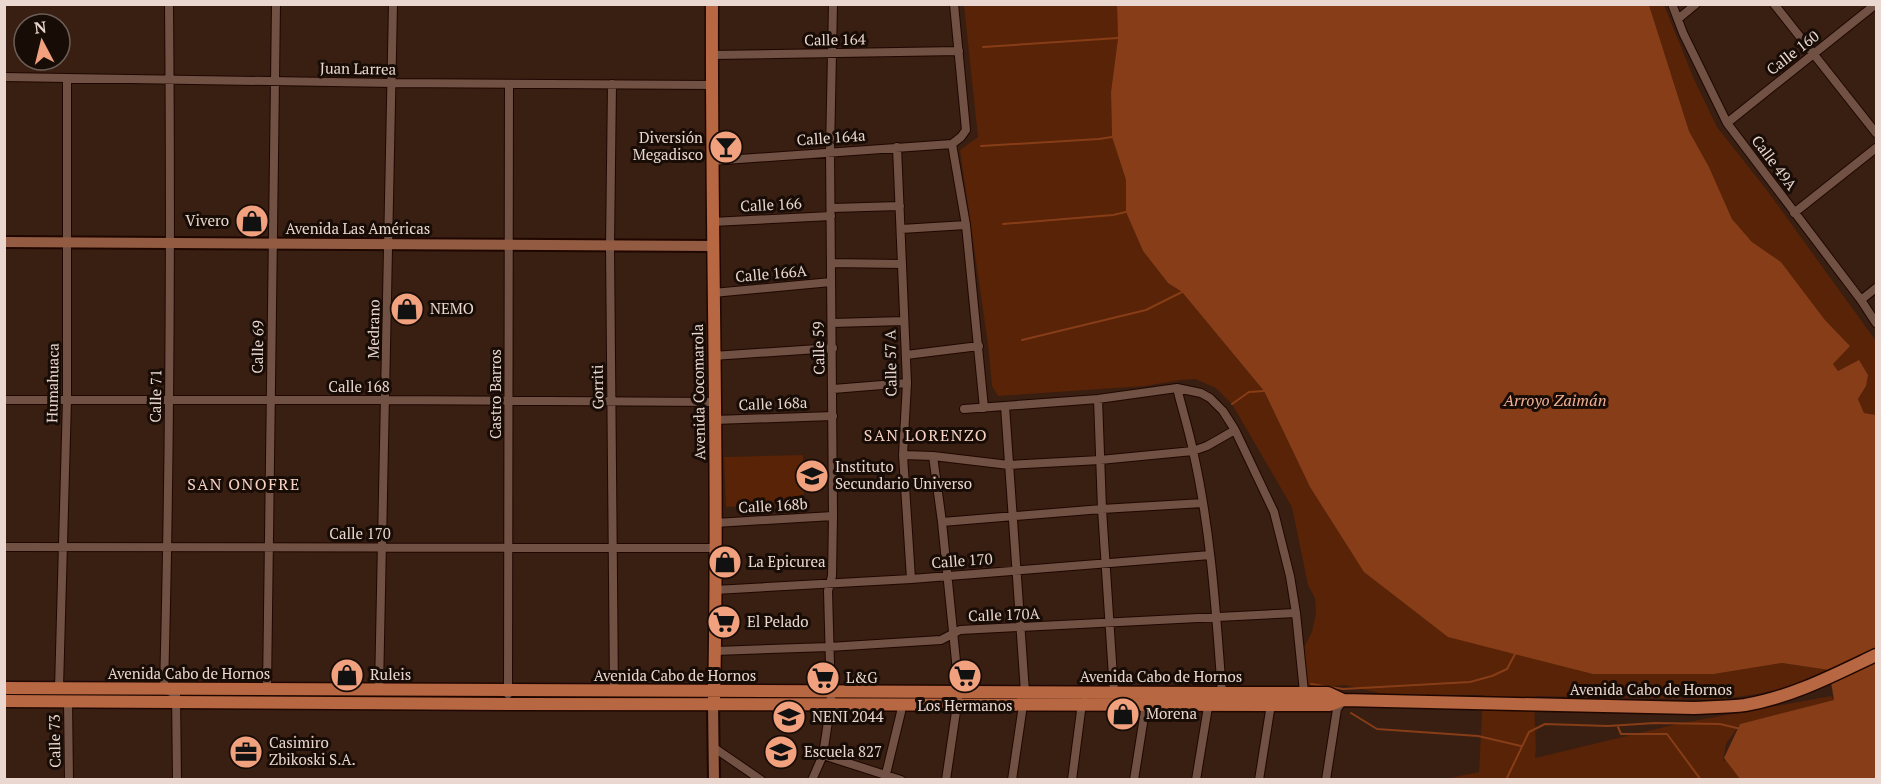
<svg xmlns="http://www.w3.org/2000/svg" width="1881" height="784" font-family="'PT Serif',serif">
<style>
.green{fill:#582306}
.water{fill:#873d17}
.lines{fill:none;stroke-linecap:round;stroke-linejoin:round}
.stream{stroke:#873d17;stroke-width:2}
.minor-casing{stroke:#1f0700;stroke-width:10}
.secondary-casing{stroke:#1f0700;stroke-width:14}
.primary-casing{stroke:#1f0700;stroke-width:15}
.minor{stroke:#705143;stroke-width:8}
.secondary{stroke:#935c42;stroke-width:10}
.primary{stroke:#b76741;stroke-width:12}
.labels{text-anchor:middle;stroke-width:6;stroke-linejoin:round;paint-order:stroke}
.street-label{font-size:15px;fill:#ead8d0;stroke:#180c07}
.poi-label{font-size:15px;fill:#ead8d0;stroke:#180c07;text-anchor:start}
.water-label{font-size:16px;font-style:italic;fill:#f2b195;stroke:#180c07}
.neighbourhood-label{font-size:16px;letter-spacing:1.5px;fill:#f7d2c2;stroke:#180c07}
</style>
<rect width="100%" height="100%" fill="#391e12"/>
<path class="green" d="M 964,5 L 1117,5 L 1118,38 L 1111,92 L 1112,137 L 1126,180 L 1126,212 L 1143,251 L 1168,283 L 1182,292 L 1264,391 L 1310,487 L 1714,674 L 1782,663 L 1830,670 C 1791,690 1751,697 1708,699 L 1536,696 L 1534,704 L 1536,747 L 1535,758 L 1677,724 L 1831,696 L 1835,700 L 1740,724 L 1726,744 L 1723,761 L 1801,743 L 1823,779 L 1446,779 L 1479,772 L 1483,695 L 1388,695 L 1345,685 L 1307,688 L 1302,651 L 1312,632 L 1316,613 L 1315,598 L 1308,585 L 1292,507 L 1232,404 L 1216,388 L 1195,379 L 1180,380 L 1145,386 L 998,396 L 992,386 L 988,344 L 960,150 L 978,137 Z
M 1649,5 L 1664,5 L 1694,79 L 1717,127 L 1766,189 L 1876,341 L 1876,415 L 1864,413 L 1858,399 L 1866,386 L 1859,361 L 1838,371 L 1833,364 L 1849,345 L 1825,320 L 1781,262 L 1752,242 L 1732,219 L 1709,167 L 1689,131 Z
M 803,455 L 804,504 L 726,507 L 724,457 Z"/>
<path class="water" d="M 1117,5 L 1649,5 L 1689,131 L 1709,167 L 1732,219 L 1752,242 L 1781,262 L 1825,320 L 1850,346 L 1833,364 L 1838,371 L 1859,360 L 1868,375 L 1866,386 L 1858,399 L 1864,413 L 1876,415 L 1876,779 L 1740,779 L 1724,758 L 1740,724 L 1834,700 L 1829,670 L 1782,663 L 1714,674 L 1593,674 L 1448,637 L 1364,572 L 1310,487 L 1264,391 L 1182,292 L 1168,283 L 1143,251 L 1126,212 L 1126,180 L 1112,137 L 1111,92 L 1118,38 Z"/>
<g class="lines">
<path class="stream" d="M 983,47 L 1118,38
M 981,146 L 1099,139 L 1112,137
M 1003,224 L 1113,215 L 1126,212
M 1022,340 L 1146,310 L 1182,292
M 1232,404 L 1249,392 L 1264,391
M 1311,684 L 1343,689 L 1470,682 L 1492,676 L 1507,669 L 1515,654
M 1351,713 L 1377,729 L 1478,736 L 1521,746
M 1618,727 L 1621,734 L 1667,734 L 1701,780
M 1506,780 L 1529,732 L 1545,724 L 1608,726 L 1655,723 L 1720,724 L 1741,729"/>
<defs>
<path id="minor" d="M 169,4 C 171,233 170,461 164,689 L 176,694 L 177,780
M 1672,4 L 1683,33 L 1727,123 L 1861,300 L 1876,323
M 1774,4 L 1876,133
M 1678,19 L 1696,4
M 712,55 L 959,51
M 4,77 L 393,83 L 712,85
M 612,84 L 610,246 L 614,690
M 1727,123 L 1876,4
M 952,144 L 966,225 L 984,408
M 952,144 L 961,137 L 966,130 L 954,4
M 897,147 L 907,383 L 903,455 L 911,579
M 711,161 L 952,144
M 832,208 L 900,206
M 1794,213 L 1876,148
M 712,222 L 831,216
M 901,229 L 966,225
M 832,263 L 902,264
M 713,293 L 831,282
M 1861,300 L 1876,288
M 832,323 L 904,321
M 906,355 L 979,346
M 713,356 L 833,348
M 1177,388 C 1182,409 1189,430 1193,451 C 1211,530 1216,612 1222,693
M 833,389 L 907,383
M 1098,399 L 1102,509 L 1114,692
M 4,400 L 386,400 L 714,402
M 1005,406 L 1025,692
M 964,409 L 1098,399 L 1177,388 L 1201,393 L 1210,398 L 1223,411 L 1235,430 L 1274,512 L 1290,576 L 1296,613 L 1304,692
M 714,420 L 833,416
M 903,455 L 933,456 L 1009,465 L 1100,460 L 1193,451 L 1207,446 L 1235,430
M 933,456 L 942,522 L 959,691 L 946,780
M 942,522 L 1102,509 L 1203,503
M 715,523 L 833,516
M 4,547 L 715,548
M 715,590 L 911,579 L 1210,555
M 715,651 L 829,647 L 941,640 L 960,630 L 1296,613
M 59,688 L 67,400 L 67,79
M 267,689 L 276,4
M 379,689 L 393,4
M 508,694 L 509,84
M 68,701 L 69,780
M 713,747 L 761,780
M 823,755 L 901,780
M 885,778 L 901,712
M 812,780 L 823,755 L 831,701 L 828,591 L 832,576 L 833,516 L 830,151 L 833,4
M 1012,780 L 1022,712
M 1072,780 L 1082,703 L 1085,702
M 1134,780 L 1146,704
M 1196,780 L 1209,701
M 1259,780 L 1271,704
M 1326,780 L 1337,709 L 1342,702"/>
<path id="secondary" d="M 4,242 L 712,246
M 713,703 L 714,780"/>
<path id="primary" d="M 712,4 C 711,236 719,468 714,699
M 4,688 L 1222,693 L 1328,693 L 1343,700
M 4,701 L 508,704 L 1321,705 L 1330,705 L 1343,700 L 1694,708 C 1711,707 1729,707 1745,705 C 1792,697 1834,675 1876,655"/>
</defs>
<use href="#minor" class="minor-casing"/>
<use href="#secondary" class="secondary-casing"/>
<use href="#primary" class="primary-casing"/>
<use href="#minor" class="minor"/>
<use href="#secondary" class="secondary"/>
<use href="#primary" class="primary"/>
</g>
<defs>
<symbol id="bar-disc" viewBox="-11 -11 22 22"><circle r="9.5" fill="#f1a17d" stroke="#180c07"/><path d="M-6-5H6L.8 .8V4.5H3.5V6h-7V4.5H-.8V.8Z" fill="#111"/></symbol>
<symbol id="shop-disc" viewBox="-11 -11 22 22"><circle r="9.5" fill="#f1a17d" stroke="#180c07"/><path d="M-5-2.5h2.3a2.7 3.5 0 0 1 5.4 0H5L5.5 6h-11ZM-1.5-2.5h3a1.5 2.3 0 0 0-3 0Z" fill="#111"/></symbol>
<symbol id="school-disc" viewBox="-11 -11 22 22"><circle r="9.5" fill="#f1a17d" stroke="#180c07"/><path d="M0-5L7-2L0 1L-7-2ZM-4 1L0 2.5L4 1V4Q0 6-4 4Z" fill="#111"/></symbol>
<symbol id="supermarket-disc" viewBox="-11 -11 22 22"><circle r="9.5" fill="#f1a17d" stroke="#180c07"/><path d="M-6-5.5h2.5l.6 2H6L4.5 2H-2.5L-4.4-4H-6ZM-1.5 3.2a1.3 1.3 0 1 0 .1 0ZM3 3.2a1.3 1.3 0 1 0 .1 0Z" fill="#111"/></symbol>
<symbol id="office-disc" viewBox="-11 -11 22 22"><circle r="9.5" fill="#f1a17d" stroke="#180c07"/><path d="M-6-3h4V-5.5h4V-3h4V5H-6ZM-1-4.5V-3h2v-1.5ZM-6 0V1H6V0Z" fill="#111"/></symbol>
</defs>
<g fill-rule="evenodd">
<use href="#bar-disc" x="707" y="128" width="38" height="38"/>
<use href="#shop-disc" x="233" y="202" width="38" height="38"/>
<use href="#shop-disc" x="388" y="290" width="38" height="38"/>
<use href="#school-disc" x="793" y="457" width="38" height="38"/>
<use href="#shop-disc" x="706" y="543" width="38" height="38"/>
<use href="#supermarket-disc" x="705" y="603" width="38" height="38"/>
<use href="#shop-disc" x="328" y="656" width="38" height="38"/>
<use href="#supermarket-disc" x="946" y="657" width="38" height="38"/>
<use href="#supermarket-disc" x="804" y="659" width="38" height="38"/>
<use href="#shop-disc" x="1104" y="695" width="38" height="38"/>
<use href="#school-disc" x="770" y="698" width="38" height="38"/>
<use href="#office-disc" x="227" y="733" width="38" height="38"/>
<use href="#school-disc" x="762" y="733" width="38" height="38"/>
</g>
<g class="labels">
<g class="street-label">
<text transform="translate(835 40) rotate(-1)" y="5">Calle 164</text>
<text transform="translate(1793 53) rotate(-38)" y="5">Calle 160</text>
<text transform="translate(358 69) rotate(1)" y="5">Juan Larrea</text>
<text transform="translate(831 138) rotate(-4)" y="5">Calle 164a</text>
<text transform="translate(1774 163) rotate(53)" y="5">Calle 49A</text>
<text transform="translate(771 205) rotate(-3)" y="5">Calle 166</text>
<text x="358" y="234">Avenida Las Américas</text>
<text transform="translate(771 274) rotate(-5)" y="5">Calle 166A</text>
<text transform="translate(374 329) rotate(-89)" y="5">Medrano</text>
<text transform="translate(258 347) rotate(-89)" y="5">Calle 69</text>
<text transform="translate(819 348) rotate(-91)" y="5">Calle 59</text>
<text transform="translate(891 363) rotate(-91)" y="5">Calle 57 A</text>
<text transform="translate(53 383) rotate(-89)" y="5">Humahuaca</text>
<text x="359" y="392">Calle 168</text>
<text transform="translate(598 387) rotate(-91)" y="5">Gorriti</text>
<text transform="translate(699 392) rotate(-91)" y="5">Avenida Cocomarola</text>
<text transform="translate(496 394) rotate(-90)" y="5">Castro Barros</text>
<text transform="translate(156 396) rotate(-89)" y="5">Calle 71</text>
<text transform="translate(773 404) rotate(-2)" y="5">Calle 168a</text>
<text transform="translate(773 506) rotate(-3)" y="5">Calle 168b</text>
<text x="360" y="539">Calle 170</text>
<text transform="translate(962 561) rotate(-4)" y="5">Calle 170</text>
<text transform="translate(1004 615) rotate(-2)" y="5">Calle 170A</text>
<text x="189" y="679">Avenida Cabo de Hornos</text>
<text x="675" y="681">Avenida Cabo de Hornos</text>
<text x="1161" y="682">Avenida Cabo de Hornos</text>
<text x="1651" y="695">Avenida Cabo de Hornos</text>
<text transform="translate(55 741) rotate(-91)" y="5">Calle 73</text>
</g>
<g class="poi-label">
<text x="703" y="143" text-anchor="end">Diversión<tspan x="703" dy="17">Megadisco</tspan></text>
<text x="229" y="226" text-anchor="end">Vivero</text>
<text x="430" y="314">NEMO</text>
<text x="835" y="472">Instituto<tspan x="835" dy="17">Secundario Universo</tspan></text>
<text x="748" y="567">La Epicurea</text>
<text x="747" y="627">El Pelado</text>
<text x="370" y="680">Ruleis</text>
<text x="846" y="683">L&amp;G</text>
<text x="965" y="711" text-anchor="middle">Los Hermanos</text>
<text x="1146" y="719">Morena</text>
<text x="812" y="722">NENI 2044</text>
<text x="269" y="748">Casimiro<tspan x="269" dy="17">Zbikoski S.A.</tspan></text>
<text x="804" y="757">Escuela 827</text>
</g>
<g class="water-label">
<text x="1555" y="406">Arroyo Zaimán</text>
</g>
<g class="neighbourhood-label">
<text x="926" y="441">SAN LORENZO</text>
<text x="244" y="490">SAN ONOFRE</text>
</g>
</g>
<rect width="1881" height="784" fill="none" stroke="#ead8d0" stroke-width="12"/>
<g transform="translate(42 42) rotate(353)"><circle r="28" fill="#180c07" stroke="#6c5e57" stroke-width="1.5"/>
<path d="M0-4.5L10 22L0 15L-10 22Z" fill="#f1a17d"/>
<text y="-9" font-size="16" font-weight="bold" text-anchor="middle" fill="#ead8d0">N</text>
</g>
</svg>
